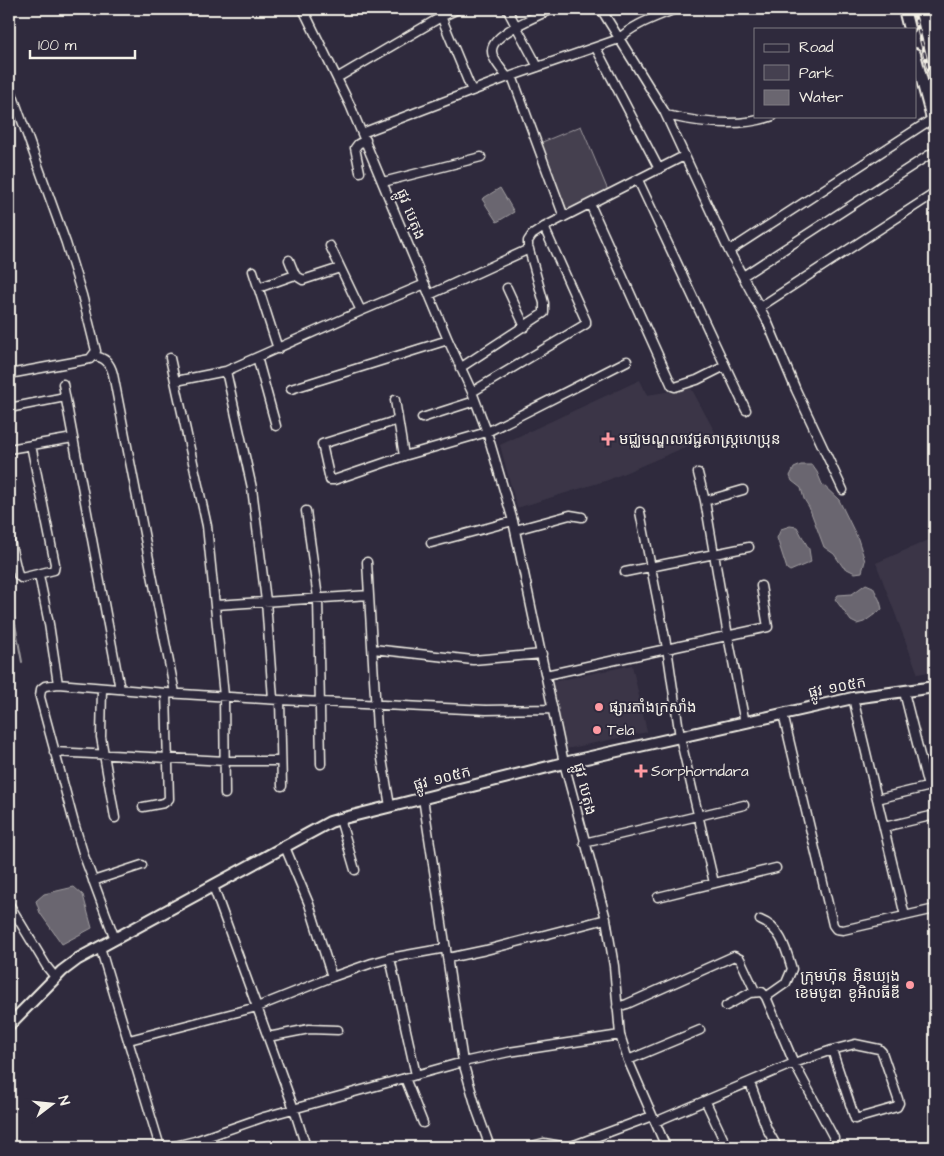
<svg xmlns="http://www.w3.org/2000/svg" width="944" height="1156" font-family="'Architects Daughter','Noto Sans Khmer',sans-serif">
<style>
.built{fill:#3b3647}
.green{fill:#454050;stroke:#9c989c}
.water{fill:#6a6670;stroke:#a19ea0}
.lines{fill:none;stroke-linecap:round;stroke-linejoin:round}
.stream{stroke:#a19ea0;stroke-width:2}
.minor-casing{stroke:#f4f1e8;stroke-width:11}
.major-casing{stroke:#f4f1e8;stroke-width:14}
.minor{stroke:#2f2a3d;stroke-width:8}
.major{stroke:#2f2a3d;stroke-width:10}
.rail-casing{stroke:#f4f1e8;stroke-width:4}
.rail{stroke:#2f2a3d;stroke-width:2;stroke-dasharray:5.5;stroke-linecap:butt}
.poi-dot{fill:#ff9aa2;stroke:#2f2a3d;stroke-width:2}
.labels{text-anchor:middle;stroke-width:4;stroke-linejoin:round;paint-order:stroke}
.street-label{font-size:15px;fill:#f4f1e8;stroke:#2f2a3d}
.poi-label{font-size:15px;fill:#f4f1e8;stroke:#2f2a3d;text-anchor:start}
</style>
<rect width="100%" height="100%" fill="#2f2a3d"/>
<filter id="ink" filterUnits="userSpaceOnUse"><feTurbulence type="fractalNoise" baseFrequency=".02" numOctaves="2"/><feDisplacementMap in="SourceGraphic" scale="10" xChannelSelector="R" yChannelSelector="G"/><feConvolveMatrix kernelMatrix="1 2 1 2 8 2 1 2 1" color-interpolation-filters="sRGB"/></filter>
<g filter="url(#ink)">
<path class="built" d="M 640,380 L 647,395 L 691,388 L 716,434 L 608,480 L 517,508 L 500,445 Z
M 931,539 L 935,548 L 935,671 L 918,674 L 876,563 Z
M 632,665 L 647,732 L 566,749 L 552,682 Z"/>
<path class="green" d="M 581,126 L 609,193 L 567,210 L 540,143 Z"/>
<path class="water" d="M 500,188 L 514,212 L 497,222 L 482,199 Z
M 801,465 L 812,465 L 817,472 L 822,484 L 839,500 L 858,539 L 865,561 L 862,572 L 855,573 L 843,567 L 834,554 L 824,547 L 809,507 L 804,499 L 801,488 L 792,481 L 790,476 L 794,468 Z
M 790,526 L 797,527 L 809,549 L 811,562 L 790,571 L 787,569 L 777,538 L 781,529 Z
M 866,584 L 873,587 L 880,601 L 882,609 L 864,622 L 857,624 L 851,621 L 835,599 L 838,595 L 852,594 Z
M 74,887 L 83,895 L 92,928 L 62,944 L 40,913 L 36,901 L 44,894 Z"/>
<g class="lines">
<path class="stream" d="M 9,577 L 15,624 L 22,662"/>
<defs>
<path id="minor" d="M 303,9 L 350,105 L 448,340 L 472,392 L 487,432 L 513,521 L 564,763 L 606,919 L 614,966 L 620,1035 L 628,1060 L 666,1147
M 438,9 L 472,91
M 507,9 L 538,67
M 601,9 L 664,111 L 729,251 L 767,321 L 796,390 L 843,490
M 596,48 L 659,169
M 512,76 L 564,217
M 507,77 C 502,70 491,58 492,50 C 493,33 539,15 553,9
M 337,78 L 441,17 L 458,9
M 9,85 L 66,243 L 82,295 L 96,351 L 90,359 L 9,374
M 666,115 C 700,123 740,128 773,116
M 362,133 L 503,79 L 619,39 C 633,24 657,17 675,9
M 360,172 L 355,148 L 358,144 L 366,140
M 638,180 L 746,410
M 383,182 L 481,157
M 590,204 L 672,386 L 675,387 L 697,380 L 725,366
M 330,246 L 361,311
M 729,251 L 932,119
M 289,260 L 295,275 L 303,280 L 340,268
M 253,271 L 278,349
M 743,276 L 935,151
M 258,288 L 295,275
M 507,288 L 525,327
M 429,295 L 529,249
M 760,307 L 935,193
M 93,356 C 105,357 110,363 113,374 L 175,693
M 257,357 L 276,426
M 170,358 L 207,526 L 224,696 L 225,794
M 460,368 L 544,313 L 544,303 L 528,246 L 528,241 L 532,235 L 544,227 L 684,156
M 226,371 L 252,488 L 266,601 L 273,699
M 176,381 L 226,371 L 361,311 L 425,284
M 63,384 L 120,689
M 291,389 L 448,340
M 472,392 L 586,324 L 586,321 L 544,227
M 395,400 L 404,456
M 9,408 L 65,397
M 422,418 L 475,401
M 398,420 L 322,444 L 330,480 L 334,480 L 404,456 L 487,432 L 627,361
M 9,449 L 73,438
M 698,473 L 705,501 L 728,636 L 745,723
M 705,501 L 743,490
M 306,511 L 318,598 L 321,764
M 640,512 L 667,648 L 680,737 L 714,883
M 515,530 L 570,515 L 582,517
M 9,537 L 18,575 L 21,578 L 54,570 L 55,564 L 31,445
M 431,543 L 513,521
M 367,562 L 377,729 L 390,806
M 625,572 L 749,547
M 39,575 L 49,624 L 58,684
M 216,605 L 369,595
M 373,649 L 473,660 L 542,654
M 546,675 L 768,627 L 761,586
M 102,688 L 101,737 L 115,818
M 904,692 L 928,787
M 853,698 L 905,916
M 280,700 L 282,786
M 783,714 L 833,925 L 836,929 L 843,930 L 935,909
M 54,752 L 226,761 L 281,761
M 423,798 L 463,1062 L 477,1111 L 490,1147
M 877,799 L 935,785
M 143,807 L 164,803 L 169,799 L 166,693
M 340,819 L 355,870
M 884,827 L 935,815
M 584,843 L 744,805
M 285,847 L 309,904 L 332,977
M 93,881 L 142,865
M 213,886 L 294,1109 L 306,1147
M 658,897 L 776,868
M 9,904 L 47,967 L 55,977
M 760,920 C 781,928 786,949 792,969 L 786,983 L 766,997
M 115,939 L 84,856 L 74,823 L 40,697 L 41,689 L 45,686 L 58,684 L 166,693 L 280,700 L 486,710 L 553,709
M 100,947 L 160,1147
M 390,958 L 416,1075
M 448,958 L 486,950 L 606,919
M 726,1006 L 750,993 L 762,992 L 766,997 L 794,1063 L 834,1138
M 617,1007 L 627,1004 L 734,956 L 740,959 L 755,991
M 268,1037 L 309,1029 L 338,1030
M 129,1040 L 257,1007 L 332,977 L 372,963 L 390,958 L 446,948
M 628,1060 L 700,1030
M 405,1078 L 423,1123
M 750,1083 L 767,1129 L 777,1147
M 706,1102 L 727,1147
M 655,1122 L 794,1063 L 832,1050 L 855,1044 L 879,1049 L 882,1052 L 898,1099 L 899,1103 L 897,1107 L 855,1119 L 832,1050
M 171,1147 L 195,1141 L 264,1117 L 463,1062 L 509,1052 L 620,1035
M 528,1147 L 544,1143 L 567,1147
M 569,1147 L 652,1116
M 924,1147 L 935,1144"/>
<path id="major" d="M 904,9 L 909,29
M 915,54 L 935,130
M 9,1025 L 62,971 L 78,959 L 330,822 L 340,819 L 564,763 L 853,698 L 935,687"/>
</defs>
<use href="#minor" class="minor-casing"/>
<use href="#major" class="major-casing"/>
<use href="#minor" class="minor"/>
<use href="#major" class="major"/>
<defs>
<path id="rail" d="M 913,9 L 935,94"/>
</defs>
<use href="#rail" class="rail-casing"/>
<use href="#rail" class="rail"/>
</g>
</g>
<g class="poi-dot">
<path d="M605.5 431.5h5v5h5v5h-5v5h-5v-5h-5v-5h5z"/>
<circle cx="599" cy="707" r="5"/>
<circle cx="597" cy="730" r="5"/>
<path d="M638.5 763.5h5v5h5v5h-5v5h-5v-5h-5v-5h5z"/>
<circle cx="910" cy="985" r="5"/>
</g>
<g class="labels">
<g class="street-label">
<text transform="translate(411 214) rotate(68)" y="5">ផ្លូវ បេតុង</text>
<text transform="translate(837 687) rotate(-11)" y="5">ផ្លូវ ១០៥ក</text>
<text transform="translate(442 778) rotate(-14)" y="5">ផ្លូវ ១០៥ក</text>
<text transform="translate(585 789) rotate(76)" y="5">ផ្លូវ បេតុង</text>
</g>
<g class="poi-label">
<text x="619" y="444">មជ្ឈមណ្ឌលវេជ្ជសាស្ត្រហេប្រុន</text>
<text x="609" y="712">ផ្សារតាំងក្រសាំង</text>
<text x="607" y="735">Tela</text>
<text x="651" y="776">Sorphorndara</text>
<text x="900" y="981" text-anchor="end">ក្រុមហ៊ុន អ៊ិនឃ្យុង<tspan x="900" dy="17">ខេមបូឌា ខូអិលធីឌី</tspan></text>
</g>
</g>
<rect width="944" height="1156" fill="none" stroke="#2f2a3d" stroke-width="30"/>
<rect x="15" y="15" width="914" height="1126" fill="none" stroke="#f4f1e8" stroke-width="2" filter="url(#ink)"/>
<rect x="754" y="28" width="162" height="90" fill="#2f2a3d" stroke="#7e7a81"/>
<rect x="764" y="44" width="25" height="8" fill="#2f2a3d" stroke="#7e7a81"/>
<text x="799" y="52" font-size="15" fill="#f4f1e8">Road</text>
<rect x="764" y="65" width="25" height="15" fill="#454050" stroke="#7e7a81"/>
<text x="799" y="78" font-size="15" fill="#f4f1e8">Park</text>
<rect x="764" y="90" width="25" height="15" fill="#6a6670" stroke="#7e7a81"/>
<text x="799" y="102" font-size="15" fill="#f4f1e8">Water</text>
<g transform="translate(52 1104) rotate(74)" stroke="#2f2a3d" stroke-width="4" paint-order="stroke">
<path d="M0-4L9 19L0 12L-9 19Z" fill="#f4f1e8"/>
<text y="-8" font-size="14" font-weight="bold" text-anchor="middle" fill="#f4f1e8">N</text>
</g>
<path d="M30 50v8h105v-8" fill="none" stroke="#f4f1e8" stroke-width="2.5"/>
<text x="38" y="50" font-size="15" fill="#f4f1e8" stroke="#2f2a3d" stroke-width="4" paint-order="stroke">100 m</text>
</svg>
